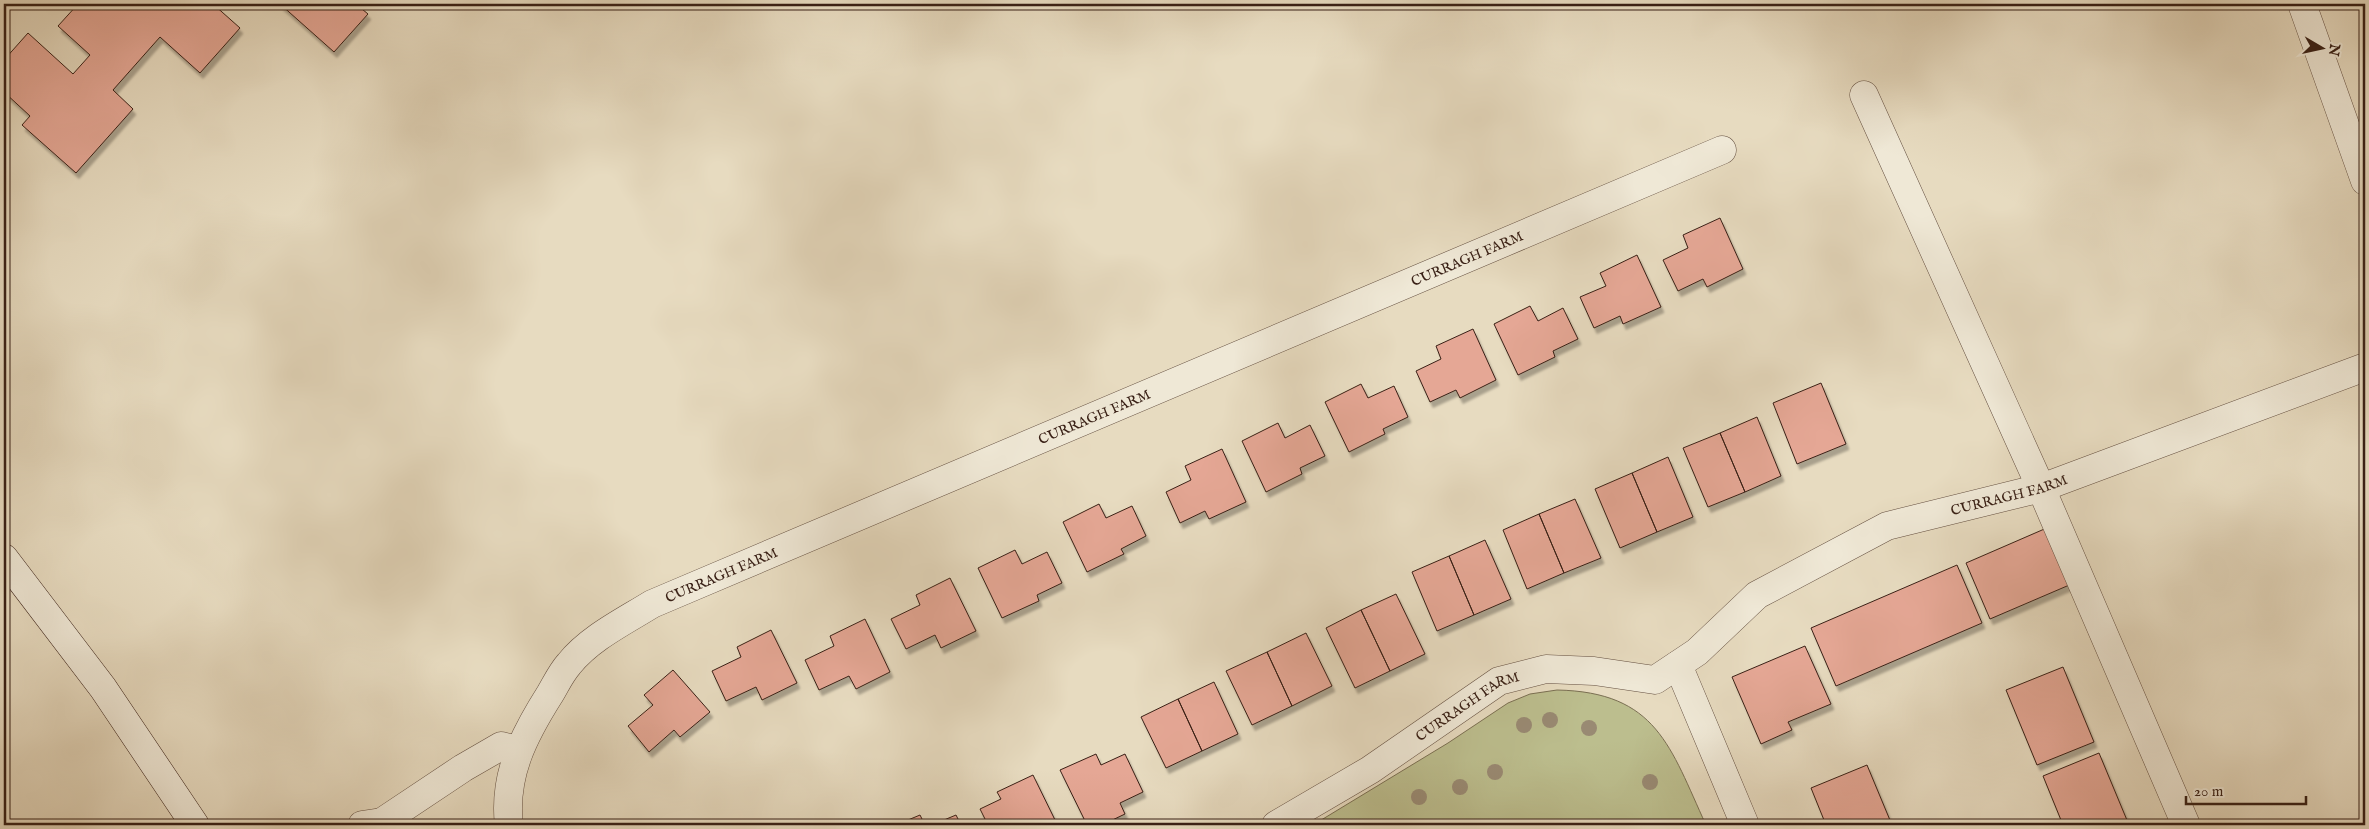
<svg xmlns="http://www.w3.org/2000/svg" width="2369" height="829" font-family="'IM FELL English',serif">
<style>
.green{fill:#bcbe8e;stroke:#7a6f52}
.building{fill:#e5a795;stroke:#392016;filter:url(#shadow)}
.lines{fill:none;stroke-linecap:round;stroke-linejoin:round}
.minor-casing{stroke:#644f40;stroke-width:29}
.secondary-casing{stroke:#392016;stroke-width:29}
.minor{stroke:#efe8d6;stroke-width:28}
.secondary{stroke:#efe8d6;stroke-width:28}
.tree{fill:#998a73}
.labels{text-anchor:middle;stroke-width:4;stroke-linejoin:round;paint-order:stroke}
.street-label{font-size:14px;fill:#392016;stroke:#efe8d6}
</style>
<defs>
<filter id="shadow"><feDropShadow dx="3" dy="5.5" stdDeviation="1" flood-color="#0004"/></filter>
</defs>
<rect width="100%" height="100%" fill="#e7dbc0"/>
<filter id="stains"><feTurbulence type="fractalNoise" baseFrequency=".004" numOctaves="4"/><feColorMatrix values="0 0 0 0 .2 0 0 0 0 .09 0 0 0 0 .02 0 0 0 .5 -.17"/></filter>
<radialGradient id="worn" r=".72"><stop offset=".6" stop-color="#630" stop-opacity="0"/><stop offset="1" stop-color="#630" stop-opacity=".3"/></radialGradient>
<path class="green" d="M 1557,690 C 1657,692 1670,747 1706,825 L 1313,825 L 1448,743 L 1508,703 L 1530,694 Z"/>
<path class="building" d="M 78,4 L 213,4 L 240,28 L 200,73 L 160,37 L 113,90 L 133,109 L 76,173 L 22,125 L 30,116 L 4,92 L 4,60 L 28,33 L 73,74 L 90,55 L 58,26 Z
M 280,4 L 356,4 L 368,14 L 334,52 Z
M 1720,218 L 1743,269 L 1707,287 L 1703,279 L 1678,291 L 1663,260 L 1688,248 L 1683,235 Z
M 1637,255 L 1661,307 L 1623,324 L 1620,316 L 1594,328 L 1580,297 L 1606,286 L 1600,273 Z
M 1530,306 L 1538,321 L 1563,308 L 1578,339 L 1553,351 L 1555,357 L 1518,375 L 1494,324 Z
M 1473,329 L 1496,380 L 1460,398 L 1456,390 L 1430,402 L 1416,371 L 1441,359 L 1436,346 Z
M 1821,383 L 1846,444 L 1797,464 L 1773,403 Z
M 1361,384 L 1368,398 L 1394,386 L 1408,417 L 1383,429 L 1385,434 L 1349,452 L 1325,402 Z
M 1757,417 L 1781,476 L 1745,492 L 1720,433 Z
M 1278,423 L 1285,438 L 1310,425 L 1325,456 L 1300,468 L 1302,474 L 1266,492 L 1242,441 Z
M 1720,433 L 1745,492 L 1708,507 L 1683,448 Z
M 1222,449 L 1246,502 L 1209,519 L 1205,511 L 1180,523 L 1166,492 L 1191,480 L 1185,466 Z
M 1668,457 L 1693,517 L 1657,532 L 1632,473 Z
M 1632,473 L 1657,532 L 1620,548 L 1595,489 Z
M 1575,499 L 1601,558 L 1564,573 L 1539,514 Z
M 1099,504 L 1106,518 L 1132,506 L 1146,536 L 1121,549 L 1124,554 L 1087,572 L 1063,522 Z
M 1539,514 L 1564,573 L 1527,589 L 1503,530 Z
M 2049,527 L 2074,583 L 1990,619 L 1966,563 Z
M 1485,540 L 1511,599 L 1474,615 L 1449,556 Z
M 1015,550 L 1022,564 L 1047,552 L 1062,583 L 1037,595 L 1039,601 L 1002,618 L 978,568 Z
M 1449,556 L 1474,615 L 1437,631 L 1412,572 Z
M 1957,565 L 1982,623 L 1836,686 L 1811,628 Z
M 950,578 L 976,631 L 941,648 L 935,635 L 906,649 L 891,619 L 920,605 L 916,595 Z
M 1396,594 L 1425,654 L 1390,671 L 1361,610 Z
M 1361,610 L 1390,671 L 1355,688 L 1326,628 Z
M 865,619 L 890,672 L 856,689 L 849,676 L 819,690 L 805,660 L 834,646 L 830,636 Z
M 771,630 L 797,683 L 762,700 L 756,687 L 726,701 L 712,671 L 741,657 L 737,647 Z
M 1306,633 L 1332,686 L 1292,706 L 1267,652 Z
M 1805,646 L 1831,704 L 1788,722 L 1792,730 L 1761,744 L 1732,677 Z
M 1267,652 L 1292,706 L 1252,725 L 1226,671 Z
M 2063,667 L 2094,742 L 2037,765 L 2006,690 Z
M 673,670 L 710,712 L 680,737 L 674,730 L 649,752 L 628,726 L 653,705 L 644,695 Z
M 1214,682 L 1238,734 L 1202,751 L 1178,699 Z
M 1178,699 L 1202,751 L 1166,768 L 1141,717 Z
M 2099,753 L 2129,825 L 2063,825 L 2043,776 Z
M 1096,754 L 1101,765 L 1125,754 L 1143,792 L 1120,803 L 1125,814 L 1102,825 L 1087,825 L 1060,770 Z
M 1867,765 L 1892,825 L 1826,825 L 1811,788 Z
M 1033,775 L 1057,824 L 988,825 L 980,809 L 1001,799 L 997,792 Z
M 920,815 L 925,825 L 896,825 Z
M 956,815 L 961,825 L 932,825 Z"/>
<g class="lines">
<defs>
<g id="minor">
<path d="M 2302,4 L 2365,181"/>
<path d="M 1864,95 L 2041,488 L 2186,825"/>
<path d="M 1678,665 L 1745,825"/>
<path d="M 362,825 L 382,822 L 463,768 L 501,746 L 519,750"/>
<path id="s1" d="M 509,825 C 503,775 524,735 550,694 C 556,684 561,673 569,664 C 590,638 623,622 652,604 L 1722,150"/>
<path id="s2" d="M 1276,825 L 1370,770 L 1499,681 L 1546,669 L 1594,671 L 1655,680 L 1697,652 L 1757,595 L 1887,526 L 2041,488 L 2365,367"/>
</g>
<path id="secondary" d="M 4,558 L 103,688 L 195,825"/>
</defs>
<use href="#minor" class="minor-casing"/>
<use href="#secondary" class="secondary-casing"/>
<use href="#minor" class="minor"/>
<use href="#secondary" class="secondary"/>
</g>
<g class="tree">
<circle cx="1550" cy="720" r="8"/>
<circle cx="1524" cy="725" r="8"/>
<circle cx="1589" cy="728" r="8"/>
<circle cx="1495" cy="772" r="8"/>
<circle cx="1650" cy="782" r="8"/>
<circle cx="1460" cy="787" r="8"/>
<circle cx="1419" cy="797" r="8"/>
</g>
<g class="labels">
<g class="street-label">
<text dy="5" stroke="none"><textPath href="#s1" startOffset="1164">CURRAGH FARM</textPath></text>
<text dy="5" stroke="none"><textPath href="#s1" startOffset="759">CURRAGH FARM</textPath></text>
<text dy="5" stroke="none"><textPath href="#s2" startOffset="830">CURRAGH FARM</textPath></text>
<text dy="5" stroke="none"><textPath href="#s1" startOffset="354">CURRAGH FARM</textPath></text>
<text dy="5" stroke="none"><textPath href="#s2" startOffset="226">CURRAGH FARM</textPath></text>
</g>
</g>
<rect width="2369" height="829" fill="none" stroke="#e7dbc0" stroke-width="20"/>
<rect x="5" y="5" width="2359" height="819" fill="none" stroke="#392016" stroke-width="2.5"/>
<rect x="10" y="10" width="2349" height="809" fill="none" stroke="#392016"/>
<g transform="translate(2322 48) rotate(99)" stroke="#efe8d6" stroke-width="4" paint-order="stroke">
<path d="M0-4L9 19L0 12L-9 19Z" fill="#392016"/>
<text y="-8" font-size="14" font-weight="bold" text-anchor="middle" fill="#392016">N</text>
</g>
<path d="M2186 796v8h120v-8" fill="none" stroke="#392016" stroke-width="2.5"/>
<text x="2194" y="796" font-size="15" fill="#392016" stroke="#efe8d6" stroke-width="4" paint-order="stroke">20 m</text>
<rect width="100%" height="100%" filter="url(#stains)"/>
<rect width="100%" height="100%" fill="url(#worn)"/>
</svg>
